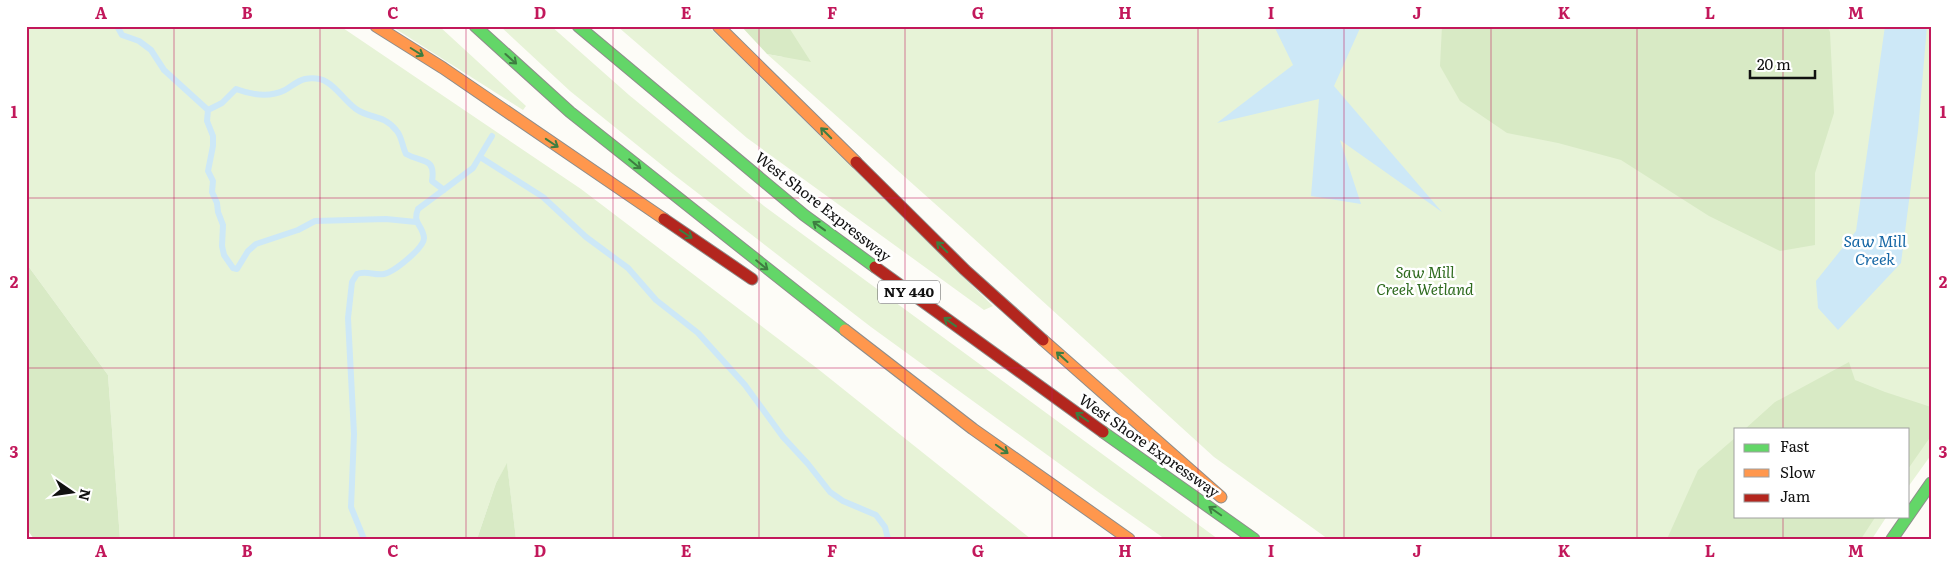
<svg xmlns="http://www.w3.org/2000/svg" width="1957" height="565" font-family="Literata,serif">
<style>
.green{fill:#e7f3d7}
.forest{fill:#d8eac5}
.water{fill:#cde8f7}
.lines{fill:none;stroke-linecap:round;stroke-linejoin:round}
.stream{stroke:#cde8f7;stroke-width:6}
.fast-casing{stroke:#8e8d8b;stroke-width:13}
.slow-casing{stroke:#8e8d8b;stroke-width:13}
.jam-casing{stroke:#8e8d8b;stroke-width:13}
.fast{stroke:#63d668;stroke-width:11}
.slow{stroke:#ff974d;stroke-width:11}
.jam{stroke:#b3261e;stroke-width:11}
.oneway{stroke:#3e7d41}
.grid{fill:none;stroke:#c2185b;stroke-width:1;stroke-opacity:0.55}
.labels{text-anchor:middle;stroke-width:5;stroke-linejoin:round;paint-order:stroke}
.shield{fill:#fff;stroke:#585858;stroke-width:1}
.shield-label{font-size:14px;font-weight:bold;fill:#111}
.street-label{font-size:15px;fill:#111;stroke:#fff}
.park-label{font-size:15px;font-style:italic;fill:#2f6b1f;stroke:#fff}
.water-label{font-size:16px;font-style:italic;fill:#1768a6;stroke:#fff}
.neatline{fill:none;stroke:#c2185b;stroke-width:2}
.grid-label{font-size:16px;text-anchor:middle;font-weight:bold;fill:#c2185b}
</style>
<rect width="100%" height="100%" fill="#fdfcf7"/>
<path class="green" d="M 26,26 L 340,26 L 581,189 L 818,369 L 1031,539 L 516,539 L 507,464 L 496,483 L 477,539 L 120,539 L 108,375 L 26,263 Z
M 391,26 L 439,26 L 526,106 L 523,110 Z
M 500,26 L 551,26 L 629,95 L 764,206 L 1218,539 L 1165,539 L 1101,494 L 871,327 L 673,174 L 570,91 Z
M 617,26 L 708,26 L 993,306 L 984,310 L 747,138 Z
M 765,26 L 1931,26 L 1931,455 L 1908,487 L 1908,429 L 1736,429 L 1736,516 L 1887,516 L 1872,539 L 1328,539 L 1214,457 L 961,227 L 767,54 L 783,57 Z"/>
<path class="forest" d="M 741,26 L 788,26 L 811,62 L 767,54 Z
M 1442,26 L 1827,26 L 1830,32 L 1834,113 L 1815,173 L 1815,245 L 1780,251 L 1709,216 L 1621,160 L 1558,143 L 1507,133 L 1460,101 L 1440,66 Z
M 26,263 L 108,375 L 120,539 L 34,539 L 26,528 Z
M 1849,362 L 1855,380 L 1885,392 L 1931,407 L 1931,436 L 1908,469 L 1908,429 L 1745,429 L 1775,402 Z
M 1736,437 L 1736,516 L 1876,516 L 1861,539 L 1667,539 L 1698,470 Z
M 507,463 L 516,539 L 477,539 L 496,483 Z"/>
<path class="water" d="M 1274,26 L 1361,26 L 1334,86 L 1442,212 L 1340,140 L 1361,204 L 1311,196 L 1319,99 L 1217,123 L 1293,65 Z
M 1885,26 L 1927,26 L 1918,131 L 1901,263 L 1838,330 L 1818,308 L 1816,281 L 1856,231 Z"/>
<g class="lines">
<path class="stream" d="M 117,26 L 122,35 L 139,41 L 151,50 L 164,70 L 208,110 L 207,121 L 213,136 L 213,146 L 208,171 L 213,181 L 212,192 L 217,203 L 218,212 L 223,225 L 222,246 L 224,255 L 233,268 L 237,269 L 248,251 L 256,244 L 298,230 L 315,221 L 386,219 L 416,222
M 208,110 L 222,103 L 236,89 C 252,95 269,98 285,90 C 292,86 297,81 305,79 C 332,74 338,96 356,109 C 370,119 383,114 396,130 C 402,136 402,146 406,154 C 422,163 436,157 432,181 L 444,190
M 480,157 L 543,197 L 586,237 L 628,268 L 656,300 L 698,333 L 745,385 L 783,437 L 808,464 L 830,492 L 843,501 L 876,515 L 885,527 L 888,539
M 364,539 L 351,507 L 354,434 L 348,318 L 352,282 L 357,274 C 366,270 375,276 384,274 C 394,272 424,248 424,238 C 423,225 412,224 418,209 L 473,168 L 492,136"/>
<defs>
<path id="fast" d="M 475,26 L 570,112 L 845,330
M 578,26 L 804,215 L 875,267
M 1103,432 L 1254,539
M 1908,516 L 1931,483
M 1892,539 L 1908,516"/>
<path id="slow" d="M 376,26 L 443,68 L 664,219
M 718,26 L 856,162
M 845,330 L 973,429 L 1129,539
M 1043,340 L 1221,497"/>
<path id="jam" d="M 856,162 L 965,270 L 1043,340
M 664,219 L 752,279
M 875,267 L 1103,432"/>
</defs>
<use href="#fast" class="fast-casing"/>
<use href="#slow" class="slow-casing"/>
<use href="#jam" class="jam-casing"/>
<use href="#fast" class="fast"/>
<use href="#slow" class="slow"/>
<use href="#jam" class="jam"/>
</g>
<defs><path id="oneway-shaft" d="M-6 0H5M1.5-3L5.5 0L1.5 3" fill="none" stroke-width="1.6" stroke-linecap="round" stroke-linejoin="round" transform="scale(1.25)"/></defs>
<g class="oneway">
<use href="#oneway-shaft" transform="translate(417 52) rotate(32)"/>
<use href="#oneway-shaft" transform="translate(511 59) rotate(42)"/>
<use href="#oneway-shaft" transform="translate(826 133) rotate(-135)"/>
<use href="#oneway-shaft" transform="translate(552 143) rotate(34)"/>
<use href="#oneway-shaft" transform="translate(635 164) rotate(39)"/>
<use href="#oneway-shaft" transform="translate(819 226) rotate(-144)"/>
<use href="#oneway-shaft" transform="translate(686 234) rotate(34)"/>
<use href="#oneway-shaft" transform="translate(942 247) rotate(-135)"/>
<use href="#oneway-shaft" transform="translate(762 265) rotate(39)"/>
<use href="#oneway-shaft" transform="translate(950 322) rotate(-144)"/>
<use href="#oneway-shaft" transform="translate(1062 357) rotate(-138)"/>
<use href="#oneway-shaft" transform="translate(1082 417) rotate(-145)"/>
<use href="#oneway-shaft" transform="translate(1002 449) rotate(35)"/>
<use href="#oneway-shaft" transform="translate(1215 511) rotate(-145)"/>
</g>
<path class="grid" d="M 174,26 L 174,539M 320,26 L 320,539M 466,26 L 466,539M 613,26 L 613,539M 759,26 L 759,539M 905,26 L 905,539M 1052,26 L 1052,539M 1198,26 L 1198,539M 1344,26 L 1344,539M 1491,26 L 1491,539M 1637,26 L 1637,539M 1783,26 L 1783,429M 26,198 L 1931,198M 26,368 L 1931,368M 1783,516 L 1783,539"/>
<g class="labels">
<rect class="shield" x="878" y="280.5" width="62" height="23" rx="4"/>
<g class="shield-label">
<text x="909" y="297">NY 440</text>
</g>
<g class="street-label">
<text transform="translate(823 207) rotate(38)" y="5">West Shore Expressway</text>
<text transform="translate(1149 446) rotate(35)" y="5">West Shore Expressway</text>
</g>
<g class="park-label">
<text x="1425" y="278">Saw Mill<tspan x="1425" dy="17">Creek Wetland</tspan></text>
</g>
<g class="water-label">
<text x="1875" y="247">Saw Mill<tspan x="1875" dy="18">Creek</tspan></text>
</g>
</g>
<rect width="1957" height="565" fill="none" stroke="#ffffff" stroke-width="55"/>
<rect x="1734" y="428" width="175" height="90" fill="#ffffff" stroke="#a0a0a0"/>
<rect x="1744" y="444" width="25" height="8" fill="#63d668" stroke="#a0a0a0"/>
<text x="1780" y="452" font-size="15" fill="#111111">Fast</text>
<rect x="1744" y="469" width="25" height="8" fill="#ff974d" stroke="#a0a0a0"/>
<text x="1780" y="478" font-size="15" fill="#111111">Slow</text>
<rect x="1744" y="494" width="25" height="8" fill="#b3261e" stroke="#a0a0a0"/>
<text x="1780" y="502" font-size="15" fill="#111111">Jam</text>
<g transform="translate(72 492) rotate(103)" stroke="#ffffff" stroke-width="4" paint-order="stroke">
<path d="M0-4L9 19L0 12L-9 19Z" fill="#111111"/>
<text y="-8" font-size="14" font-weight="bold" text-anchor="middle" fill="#111111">N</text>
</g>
<path d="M1750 70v8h65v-8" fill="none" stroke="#111111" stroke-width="2.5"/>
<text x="1757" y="70" font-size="15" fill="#111111" stroke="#ffffff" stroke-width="4" paint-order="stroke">20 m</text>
<rect x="28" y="28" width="1902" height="510" class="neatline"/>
<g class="grid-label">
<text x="101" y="19">A</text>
<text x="247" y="19">B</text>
<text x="393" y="19">C</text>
<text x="540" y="19">D</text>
<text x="686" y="19">E</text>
<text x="832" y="19">F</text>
<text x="978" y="19">G</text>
<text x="1125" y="19">H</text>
<text x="1271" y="19">I</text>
<text x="1417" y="19">J</text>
<text x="1564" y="19">K</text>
<text x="1710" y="19">L</text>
<text x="1856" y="19">M</text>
<text x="14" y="118">1</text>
<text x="1943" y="118">1</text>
<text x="14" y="288">2</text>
<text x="1943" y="288">2</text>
<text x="14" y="458">3</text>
<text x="1943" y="458">3</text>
<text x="101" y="557">A</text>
<text x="247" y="557">B</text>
<text x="393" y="557">C</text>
<text x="540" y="557">D</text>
<text x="686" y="557">E</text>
<text x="832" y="557">F</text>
<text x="978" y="557">G</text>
<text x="1125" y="557">H</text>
<text x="1271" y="557">I</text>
<text x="1417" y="557">J</text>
<text x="1564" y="557">K</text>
<text x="1710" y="557">L</text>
<text x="1856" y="557">M</text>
</g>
</svg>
